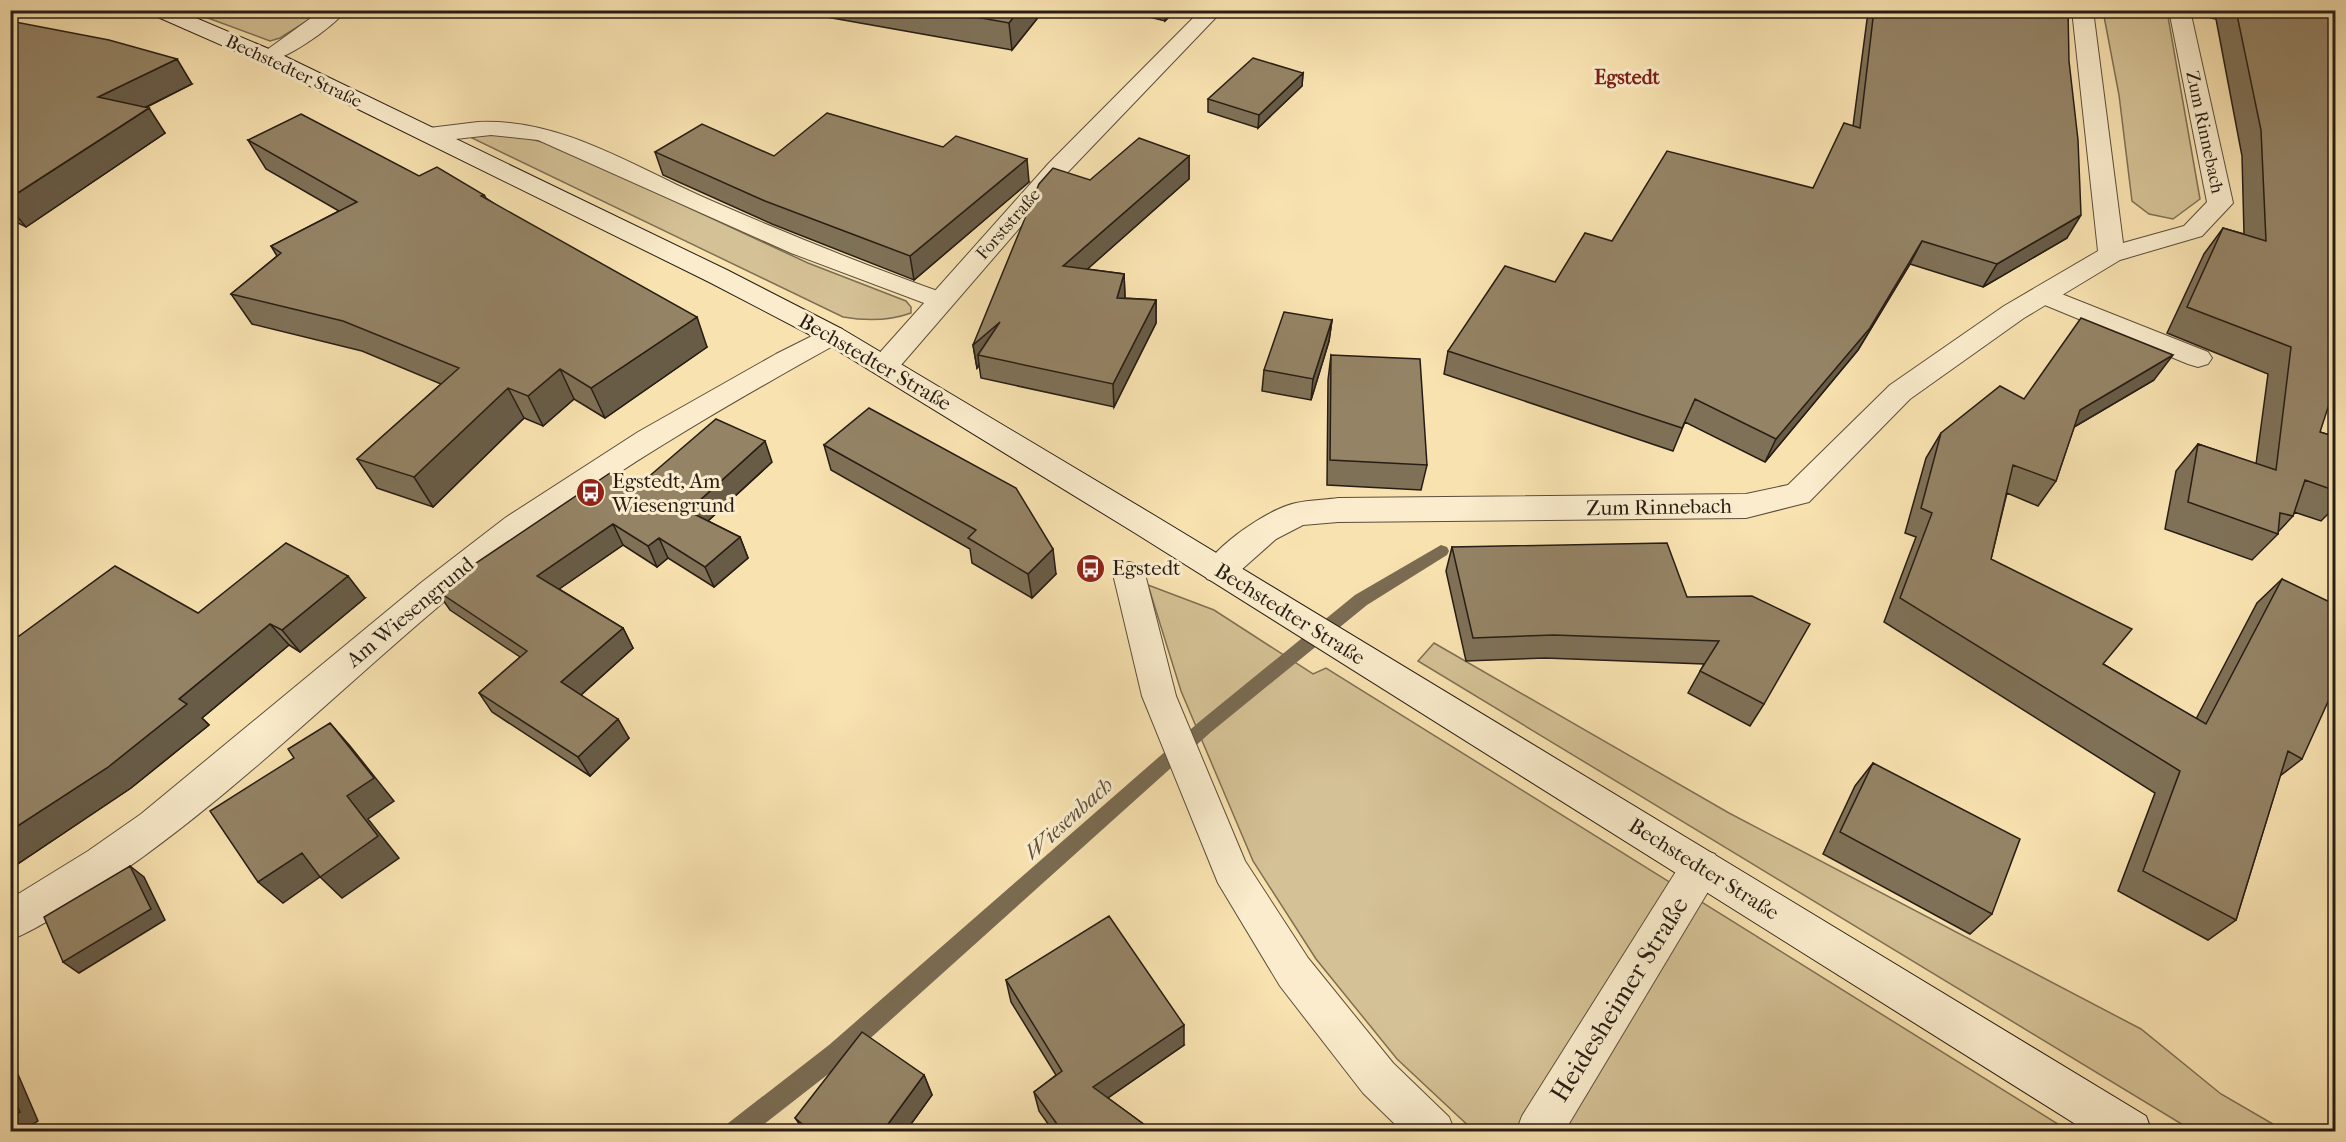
<svg xmlns="http://www.w3.org/2000/svg" width="2346" height="1142" font-family="'IM FELL French Canon',serif">
<style>
.green{fill:#d4c195;stroke:#7e6f54;stroke-width:1.5}
.lines{fill:none;stroke-linecap:round;stroke-linejoin:round}
.stream{fill:#7a6b52;fill-rule:evenodd}
.service-casing{stroke:#5b4e3b;stroke-width:2}
.minor-casing{stroke:#5b4e3b;stroke-width:2}
.tertiary-casing{stroke:#5b4e3b;stroke-width:2}
.secondary-casing{stroke:#271d14;stroke-width:2}
.service{fill:#faeccc;fill-rule:evenodd}
.minor{fill:#faeccc;fill-rule:evenodd}
.tertiary{fill:#faeccc;fill-rule:evenodd}
.secondary{fill:#faeccc;fill-rule:evenodd}
.wall{fill:#7f7157;stroke:#271d14;stroke-width:1.5}
.shaded-wall{fill:#685c47;stroke:#271d14;stroke-width:1.5}
.building{fill:#948365;stroke:#271d14;stroke-width:1.5}
.labels{text-anchor:middle;stroke-width:6;stroke-linejoin:round;paint-order:stroke}
.far-street-label{font-size:18px;fill:#271d14;stroke:#faeccc}
.far-quarter-label{font-size:20px;font-weight:bold;fill:#7a1f14;stroke:#faeccc}
.street-label{font-size:21px;fill:#271d14;stroke:#faeccc}
.poi-label{font-size:21px;fill:#271d14;stroke:#faeccc;text-anchor:start}
.water-label{font-size:22px;font-style:italic;fill:#5e513d;stroke:#faeccc}
.near-street-label{font-size:26px;fill:#271d14;stroke:#faeccc}
</style>
<rect width="100%" height="100%" fill="#f8e2b0"/>
<filter id="stains"><feTurbulence type="fractalNoise" baseFrequency=".00333" numOctaves="4"/><feColorMatrix values="0 0 0 0 .2 0 0 0 0 .09 0 0 0 0 .02 0 0 0 .5 -.17"/></filter>
<radialGradient id="worn" r=".72"><stop offset=".6" stop-color="#630" stop-opacity="0"/><stop offset="1" stop-color="#630" stop-opacity=".3"/></radialGradient>
<path class="green" d="M 189,11 L 323,11 L 280,38 L 270,41 Z
M 2103,11 L 2167,11 L 2200,199 L 2173,219 L 2149,214 L 2132,201 L 2119,95 Z
M 511,134 L 554,145 L 808,263 L 906,301 L 911,307 L 911,313 C 889,321 866,321 843,317 L 472,138 L 474,135 Z
M 1148,585 L 1214,610 L 1313,674 L 1326,668 L 2069,1131 L 1474,1131 L 1397,1059 L 1316,959 L 1253,861 L 1181,691 Z
M 1434,643 L 1729,813 L 2141,1029 L 2221,1094 L 2285,1131 L 2193,1131 L 1418,661 Z"/>
<g class="lines">
<path class="stream" d="M 1441,545 L 1447,547 L 1449,551 L 1447,555 L 1367,605 L 1211,732 L 845,1061 L 754,1132 L 724,1132 L 727,1124 L 829,1045 L 1199,722 L 1355,595 Z"/>
<defs>
<path id="service" d="M 478,122 C 563,118 637,169 712,201 C 790,235 869,267 949,295 L 953,301 L 949,307 L 940,309 L 791,253 L 538,140 L 491,135 L 429,142 L 421,140 L 418,135 L 421,130 L 429,128 Z
M 2044,287 L 2208,352 L 2212,358 L 2208,364 L 2198,367 L 2188,364 L 2035,301 L 2031,295 L 2035,289 Z
M 1129,562 L 1140,565 L 1145,574 L 1176,696 L 1245,861 L 1308,958 L 1393,1063 L 1449,1117 L 1455,1132 L 1403,1132 L 1363,1093 L 1280,986 L 1218,883 L 1142,696 L 1113,574 L 1118,565 Z"/>
<path id="minor" d="M 322,10 L 346,10 C 335,26 279,66 260,62 L 257,57 Z
M 1201,10 L 1223,10 L 1067,173 L 895,372 L 885,375 L 875,372 L 871,365 L 875,358 L 1049,163 Z
M 2072,10 L 2093,10 L 2123,243 L 2184,226 L 2207,202 L 2169,10 L 2190,10 L 2233,203 L 2202,236 L 2120,260 L 2024,318 L 1910,399 L 1809,502 L 1746,518 L 1338,522 L 1303,525 L 1276,539 L 1231,579 L 1219,583 L 1207,579 L 1203,570 C 1216,545 1268,509 1296,503 C 1309,500 1324,500 1338,498 L 1746,494 L 1788,485 L 1890,385 L 2004,306 L 2098,251 Z
M 1701,849 L 1715,854 L 1721,867 L 1715,880 L 1564,1132 L 1516,1132 L 1522,1116 L 1687,854 Z"/>
<path id="tertiary" d="M 832,326 L 842,329 L 846,335 L 842,341 C 703,418 566,498 445,601 C 332,696 227,802 104,884 C 74,904 43,927 10,940 L 10,899 L 88,851 L 141,814 L 422,582 L 505,518 L 638,432 L 776,354 Z"/>
<path id="secondary" d="M 148,10 L 177,10 L 276,52 L 727,270 L 842,329 L 1157,517 L 2146,1116 L 2152,1132 L 2088,1132 L 1135,533 L 822,341 L 709,282 L 360,110 L 260,62 L 151,14 Z"/>
</defs>
<use href="#service" class="service-casing"/>
<use href="#minor" class="minor-casing"/>
<use href="#tertiary" class="tertiary-casing"/>
<use href="#secondary" class="secondary-casing"/>
<use href="#service" class="service"/>
<use href="#minor" class="minor"/>
<use href="#tertiary" class="tertiary"/>
<use href="#secondary" class="secondary"/>
</g>
<path class="wall" d="M 793,10 L 1044,10 L 1012,50 L 793,11 Z
M 1121,10 L 1176,10 L 1165,21 Z
M 1860,10 L 2068,10 L 2067,238 L 1983,287 L 1910,264 L 1858,350 L 1765,462 L 1685,422 L 1673,451 L 1444,374 L 1448,351 L 1555,282 L 1612,241 L 1813,188 L 1853,126 L 1868,12 Z
M 2209,10 L 2336,10 L 2320,432 L 2336,437 L 2336,506 L 2321,521 L 2294,512 L 2293,516 L 2278,532 L 2278,534 L 2252,560 L 2165,529 L 2176,471 L 2198,444 L 2256,464 L 2268,374 L 2167,333 L 2204,254 L 2223,228 L 2244,234 L 2242,156 L 2216,19 L 2211,18 Z
M 10,21 L 192,84 L 145,108 L 165,133 L 26,227 L 10,219 Z
M 1303,73 L 1302,86 L 1258,128 L 1208,112 L 1208,99 Z
M 248,140 L 419,176 L 484,195 L 486,198 L 707,347 L 605,418 L 574,399 L 543,426 L 524,418 L 433,507 L 377,488 L 357,459 L 441,384 L 362,351 L 252,324 L 231,294 L 277,256 L 271,246 L 339,211 L 266,169 Z
M 655,152 L 774,156 L 1029,182 L 914,280 L 772,224 L 663,175 Z
M 1189,156 L 1189,179 L 1087,269 L 1124,274 L 1125,298 L 1156,300 L 1156,323 L 1114,407 L 981,378 L 979,365 L 977,368 L 973,345 L 1090,180 Z
M 1332,320 L 1329,341 L 1311,400 L 1262,391 L 1264,370 Z
M 1331,355 L 1427,465 L 1421,490 L 1327,485 L 1328,380 Z
M 2154,380 L 2074,427 L 2056,481 L 2038,506 L 2007,493 L 1991,559 L 2103,664 L 2196,719 L 2257,603 L 2282,579 L 2302,759 L 2280,776 L 2236,920 L 2208,940 L 2118,891 L 2155,793 L 1884,622 L 1916,537 L 1905,533 L 1926,458 L 1941,433 Z
M 824,445 L 1056,574 L 1032,598 L 972,563 L 970,549 L 831,470 Z
M 772,462 L 708,521 L 740,537 L 748,558 L 714,587 L 668,558 L 657,567 L 623,545 L 559,589 L 623,628 L 633,648 L 581,695 L 629,738 L 590,776 L 492,712 L 479,693 L 520,657 L 450,610 L 436,590 Z
M 1452,547 L 1687,597 L 1764,704 L 1750,726 L 1688,693 L 1704,664 L 1545,658 L 1466,661 L 1446,571 Z
M 365,598 L 300,652 L 289,645 L 202,718 L 209,725 L 131,788 L 10,869 L 10,630 L 19,636 L 198,613 Z
M 1873,763 L 1992,914 L 1970,934 L 1823,854 L 1855,786 Z
M 1006,980 L 1184,1045 L 1108,1098 L 1153,1131 L 1053,1131 L 1039,1111 L 1034,1092 L 1056,1075 L 1011,1002 Z
M 924,1075 L 932,1095 L 906,1131 L 804,1131 L 795,1118 Z"/>
<path class="shaded-wall" d="M 1019,10 L 1044,10 L 1012,50 L 1009,23 Z
M 1165,10 L 1176,10 L 1165,21 Z
M 177,59 L 192,84 L 116,122 L 98,97 Z
M 1303,73 L 1302,86 L 1258,128 L 1259,115 Z
M 149,108 L 165,133 L 26,227 L 10,208 L 10,198 Z
M 1189,156 L 1189,179 L 1065,289 L 1063,266 Z
M 1027,159 L 1029,182 L 914,280 L 910,256 Z
M 2081,215 L 2067,238 L 1983,287 L 1997,264 Z
M 1922,241 L 1910,264 L 1858,350 L 1765,462 L 1776,439 Z
M 1124,274 L 1125,297 L 1117,321 L 1117,298 Z
M 1156,300 L 1156,323 L 1114,407 L 1113,384 Z
M 697,317 L 707,347 L 605,418 L 591,388 Z
M 1332,320 L 1329,341 L 1311,400 L 1313,379 Z
M 1000,322 L 978,355 L 979,365 L 977,368 L 973,345 Z
M 2173,355 L 2154,380 L 2062,434 L 2080,410 Z
M 560,369 L 574,399 L 543,426 L 528,396 Z
M 508,388 L 524,418 L 433,507 L 414,477 Z
M 765,441 L 772,462 L 697,531 L 688,511 Z
M 613,524 L 623,545 L 549,596 L 537,576 Z
M 740,537 L 748,558 L 714,587 L 705,567 Z
M 659,538 L 668,558 L 657,567 L 648,546 Z
M 1053,549 L 1056,574 L 1032,598 L 1028,574 Z
M 348,576 L 365,598 L 300,652 L 282,630 Z
M 270,624 L 289,645 L 202,718 L 209,725 L 131,788 L 10,869 L 10,831 L 179,699 Z
M 623,628 L 633,648 L 573,702 L 561,682 Z
M 618,719 L 629,738 L 590,776 L 578,757 Z
M 330,723 L 350,746 L 394,801 L 368,819 L 399,858 L 342,898 L 320,877 L 283,903 L 258,882 L 347,796 Z
M 130,866 L 144,877 L 165,920 L 79,973 L 63,962 Z
M 1184,1025 L 1184,1045 L 1096,1106 L 1093,1087 Z
M 10,1063 L 14,1065 L 38,1121 L 22,1131 L 10,1131 Z
M 924,1075 L 932,1095 L 906,1131 L 883,1131 Z"/>
<path class="building" d="M 937,10 L 1019,10 L 1009,23 Z
M 1874,10 L 2068,10 L 2069,61 L 2078,140 L 2081,215 L 1997,264 L 1922,241 L 1870,328 L 1776,439 L 1695,399 L 1682,428 L 1448,351 L 1505,266 L 1555,282 L 1585,233 L 1612,241 L 1667,151 L 1813,188 L 1844,123 L 1860,128 Z
M 2236,10 L 2336,10 L 2336,383 L 2320,432 L 2336,437 L 2336,491 L 2305,480 L 2293,516 L 2280,513 L 2278,534 L 2188,502 L 2198,444 L 2276,470 L 2291,347 L 2187,307 L 2223,228 L 2266,241 L 2261,130 Z
M 10,21 L 109,40 L 177,59 L 98,97 L 149,108 L 10,198 Z
M 1253,58 L 1303,73 L 1259,115 L 1208,99 Z
M 827,113 L 943,147 L 956,136 L 1027,159 L 910,256 L 765,201 L 655,152 L 702,124 L 774,156 Z
M 301,114 L 419,176 L 437,167 L 484,195 L 481,196 L 697,317 L 591,388 L 560,369 L 528,396 L 508,388 L 414,477 L 357,459 L 459,368 L 343,321 L 231,294 L 281,253 L 271,246 L 357,202 L 248,140 Z
M 1139,138 L 1189,156 L 1063,266 L 1124,274 L 1117,298 L 1156,300 L 1113,384 L 978,355 L 1000,322 L 973,345 L 1039,184 L 1053,168 L 1090,180 Z
M 1284,312 L 1332,320 L 1313,379 L 1264,370 Z
M 2081,318 L 2173,355 L 2080,410 L 2056,481 L 2013,465 L 1991,559 L 2132,629 L 2103,664 L 2206,724 L 2282,579 L 2336,605 L 2336,684 L 2302,759 L 2288,751 L 2236,920 L 2143,871 L 2180,771 L 1900,598 L 1932,513 L 1921,508 L 1941,433 L 2000,386 L 2024,399 Z
M 1331,355 L 1420,359 L 1427,465 L 1330,460 Z
M 869,408 L 1016,488 L 1053,549 L 1028,574 L 968,538 L 976,530 L 824,445 Z
M 716,419 L 765,441 L 688,511 L 740,537 L 705,567 L 659,538 L 648,546 L 613,524 L 537,576 L 623,628 L 561,682 L 618,719 L 578,757 L 479,693 L 527,651 L 436,590 L 610,473 L 639,485 Z
M 286,543 L 348,576 L 282,630 L 270,624 L 179,699 L 187,704 L 107,768 L 10,831 L 10,630 L 19,636 L 115,566 L 198,613 Z
M 1667,543 L 1687,597 L 1752,596 L 1810,624 L 1764,704 L 1700,671 L 1719,641 L 1554,635 L 1473,638 L 1452,547 Z
M 330,723 L 374,778 L 347,796 L 378,836 L 320,877 L 302,853 L 258,882 L 210,811 L 294,758 L 288,749 Z
M 1873,763 L 2020,839 L 1992,914 L 1840,832 Z
M 130,866 L 151,909 L 63,962 L 44,917 Z
M 1109,916 L 1184,1025 L 1093,1087 L 1153,1131 L 1062,1131 L 1034,1092 L 1062,1071 L 1006,980 Z
M 862,1032 L 924,1075 L 883,1131 L 804,1131 L 807,1128 L 795,1118 Z
M 10,1091 L 20,1112 L 10,1118 Z"/>
<defs>
<symbol id="bus-disc" viewBox="-11 -11 22 22"><circle r="9.5" fill="#8f2418" stroke="#faeccc"/><path d="M-5-6H5V4H4V6H2V4H-2V6H-4V4H-5ZM-3.5-4V0h7V-4ZM-3.5 1.2v1.5H-2V1.2ZM2 1.2v1.5H3.5V1.2Z" fill="#fff"/></symbol>
</defs>
<g fill-rule="evenodd">
<use href="#bus-disc" x="574" y="476" width="33" height="33"/>
<use href="#bus-disc" x="1074" y="552" width="33" height="33"/>
</g>
<g class="labels">
<g class="far-street-label">
<text transform="translate(294 71) rotate(25)" y="6">Bechstedter Straße</text>
<text transform="translate(2205 132) rotate(78)" y="6">Zum Rinnebach</text>
<text transform="translate(1008 224) rotate(-49)" y="6">Forststraße</text>
</g>
<g class="far-quarter-label">
<text x="1627" y="84">Egstedt</text>
</g>
<g class="street-label">
<text transform="translate(875 362) rotate(30)" y="7">Bechstedter Straße</text>
<text transform="translate(1659 507) rotate(-1)" y="7">Zum Rinnebach</text>
<text transform="translate(410 612) rotate(-40)" y="7">Am Wiesengrund</text>
<text transform="translate(1290 614) rotate(32)" y="7">Bechstedter Straße</text>
<text transform="translate(1704 869) rotate(32)" y="7">Bechstedter Straße</text>
</g>
<g class="poi-label">
<text x="612" y="488">Egstedt, Am<tspan x="612" dy="24">Wiesengrund</tspan></text>
<text x="1112" y="575">Egstedt</text>
</g>
<g class="water-label">
<text transform="translate(1068 818) rotate(-42)" y="8">Wiesenbach</text>
</g>
<g class="near-street-label">
<text transform="translate(1619 999) rotate(-58)" y="9">Heidesheimer Straße</text>
</g>
</g>
<rect width="2346" height="1142" fill="none" stroke="#f8e2b0" stroke-width="36"/>
<rect x="12" y="12" width="2322" height="1118" fill="none" stroke="#271d14" stroke-width="3"/>
<rect x="18" y="18" width="2310" height="1106" fill="none" stroke="#271d14" stroke-width="1.5"/>
<rect width="100%" height="100%" filter="url(#stains)"/>
<rect width="100%" height="100%" fill="url(#worn)"/>
</svg>
